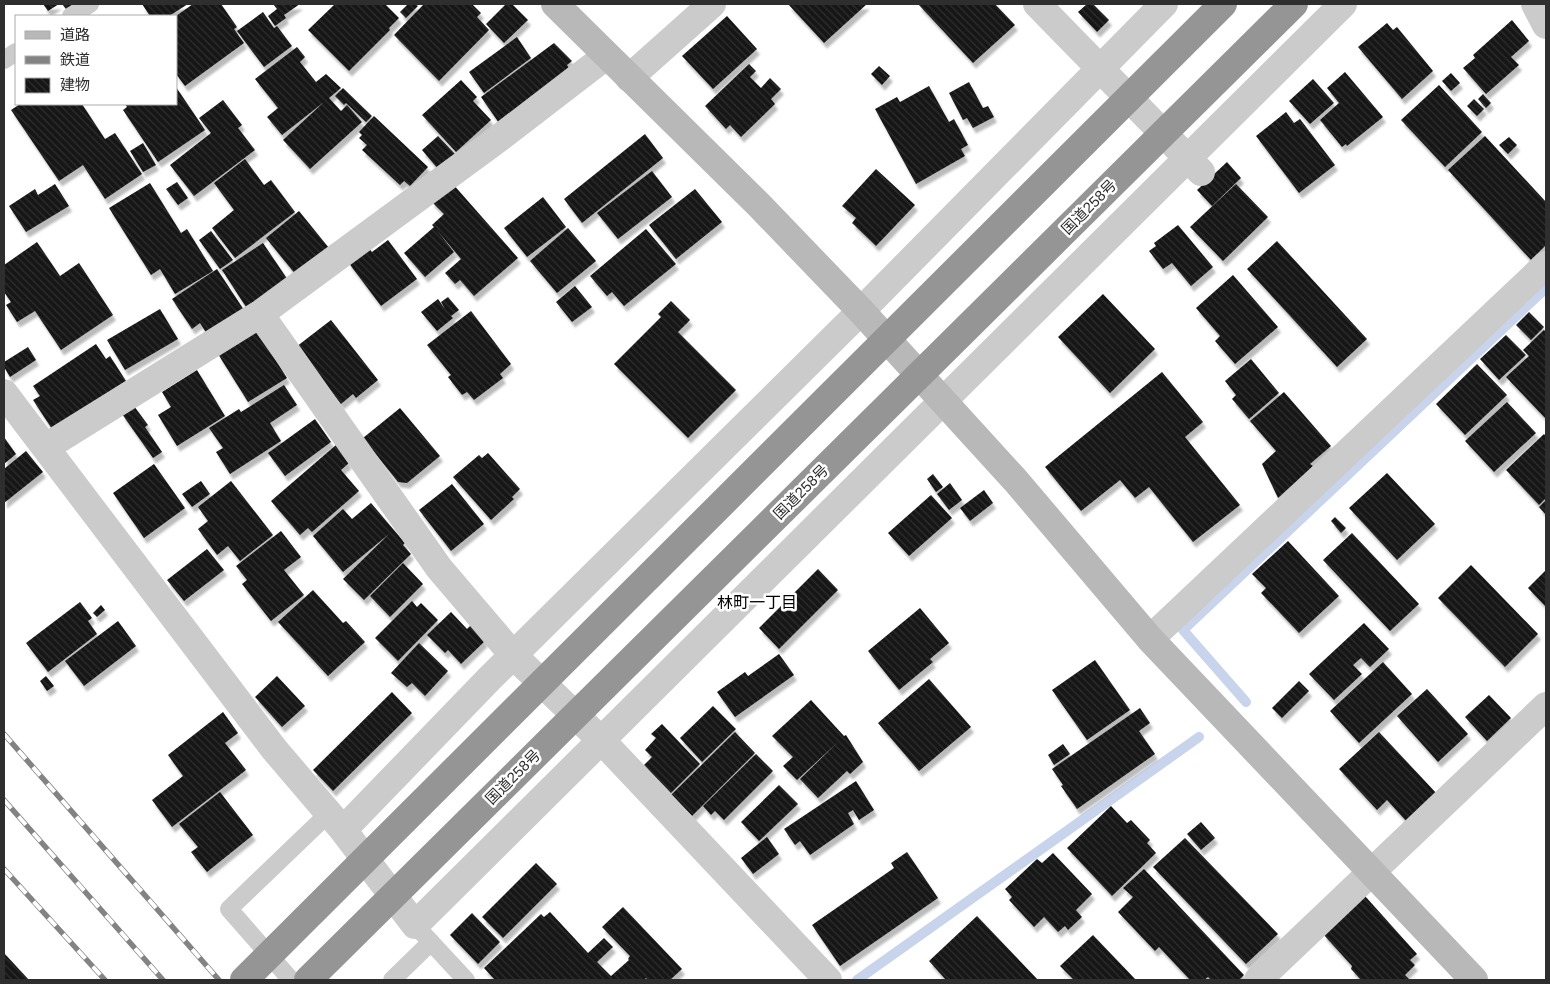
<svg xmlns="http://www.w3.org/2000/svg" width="1550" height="984" font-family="Arial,'Noto Sans JP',sans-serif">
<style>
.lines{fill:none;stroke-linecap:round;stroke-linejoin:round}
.stream{stroke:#c7d4ec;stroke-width:10}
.building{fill:url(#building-back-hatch);filter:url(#shadow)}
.lane{stroke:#cbcbcb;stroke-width:18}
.street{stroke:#cbcbcb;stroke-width:28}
.secondary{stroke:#b8b8b8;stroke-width:28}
.rail-casing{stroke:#838383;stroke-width:5.5}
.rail{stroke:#fff;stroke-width:4;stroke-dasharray:11;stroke-linecap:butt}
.highway-bridge{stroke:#959595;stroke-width:28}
.labels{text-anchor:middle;stroke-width:5;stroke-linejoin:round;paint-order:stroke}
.street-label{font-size:15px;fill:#2e2e2e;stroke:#fff}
.neighbourhood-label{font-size:16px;fill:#000;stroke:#fff}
</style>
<defs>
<pattern id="building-back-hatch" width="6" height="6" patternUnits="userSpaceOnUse" patternTransform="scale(1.25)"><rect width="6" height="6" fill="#151515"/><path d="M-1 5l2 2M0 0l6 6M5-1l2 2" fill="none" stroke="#2f2f2f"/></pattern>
<filter id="shadow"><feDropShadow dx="3" dy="5.5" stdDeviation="1" flood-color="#0004"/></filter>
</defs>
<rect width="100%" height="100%" fill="#fff"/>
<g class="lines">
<path class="stream" d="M 1246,702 L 1183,630 L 1546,288
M 857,980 L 1199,737"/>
</g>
<path class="building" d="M 43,4 L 59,4 L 48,11 Z
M 62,4 L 74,4 L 66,9 Z
M 142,4 L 188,4 L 169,16 L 150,16 Z
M 193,4 L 221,4 L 237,27 L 234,29 L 244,43 L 185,86 L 176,74 L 176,16 Z
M 273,4 L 300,4 L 284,15 L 286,18 L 275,26 L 268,16 L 277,9 Z
M 335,4 L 385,4 L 399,18 L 389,28 L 390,30 L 349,71 L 308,30 Z
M 408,4 L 415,4 L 418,6 L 406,18 L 400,12 Z
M 424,4 L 472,4 L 481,13 L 477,17 L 489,30 L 439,81 L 394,35 Z
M 506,4 L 512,4 L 528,20 L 504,43 L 486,24 Z
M 788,4 L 867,4 L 824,43 Z
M 918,4 L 995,4 L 1015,25 L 973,63 Z
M 1087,4 L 1093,4 L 1109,20 L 1097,32 L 1078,12 Z
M 263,12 L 274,28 L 277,26 L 292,46 L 264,67 L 237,31 Z
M 727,16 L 757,49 L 713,89 L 682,56 Z
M 1512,20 L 1529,41 L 1511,57 L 1519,65 L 1486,94 L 1463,68 L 1475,58 L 1473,55 Z
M 1387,23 L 1393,30 L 1397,27 L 1433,71 L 1402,99 L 1358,47 Z
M 517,37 L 531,58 L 484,93 L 469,72 Z
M 554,43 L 572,61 L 567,65 L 570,70 L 499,123 L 481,97 Z
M 297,47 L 305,57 L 300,62 L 316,82 L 326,74 L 341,88 L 329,98 L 341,111 L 347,105 L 362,122 L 310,169 L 283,140 L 324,102 L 282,135 L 267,117 L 278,108 L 255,79 Z
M 749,64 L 756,71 L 750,77 L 761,88 L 770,78 L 781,89 L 771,99 L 775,104 L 741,137 L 730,125 L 726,129 L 705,106 Z
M 879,66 L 890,76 L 882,85 L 871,74 Z
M 1345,72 L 1383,117 L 1347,146 L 1346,144 L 1342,147 L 1320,120 L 1339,103 L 1327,88 Z
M 1451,73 L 1460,83 L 1451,91 L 1442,81 Z
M 1313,79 L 1334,103 L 1310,124 L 1289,101 Z
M 461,80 L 477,97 L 473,101 L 491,120 L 456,152 L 422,115 Z
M 969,82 L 983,108 L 988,106 L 994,117 L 973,128 L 967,118 L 963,120 L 949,93 Z
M 1439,85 L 1482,132 L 1445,167 L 1401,120 Z
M 929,86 L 949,122 L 954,119 L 968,145 L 961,149 L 965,156 L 916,184 L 875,109 L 897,97 L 900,102 Z
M 176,87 L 205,130 L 158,162 L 123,110 L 127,107 L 125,104 L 176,104 Z
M 343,88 L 372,116 L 366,122 L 346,103 L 344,105 L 335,96 Z
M 1483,94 L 1491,103 L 1486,108 L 1478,99 Z
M 1474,99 L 1484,109 L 1477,116 L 1467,106 Z
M 223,100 L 242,125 L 238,128 L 255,150 L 194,196 L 170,165 L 211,133 L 199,118 Z
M 20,104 L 82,104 L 105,139 L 115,133 L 142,174 L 105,199 L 83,165 L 59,181 L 11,110 Z
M 1286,112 L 1294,123 L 1300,119 L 1335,165 L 1299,193 L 1256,136 Z
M 374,116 L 428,167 L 410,186 L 404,181 L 400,185 L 362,150 L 367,145 L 359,138 L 362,135 L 359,132 Z
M 645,134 L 663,158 L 582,223 L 564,199 Z
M 438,136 L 455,154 L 438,169 L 422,150 Z
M 1485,136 L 1546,202 L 1546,245 L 1531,260 L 1448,170 Z
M 1509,137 L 1517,145 L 1508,154 L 1499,145 Z
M 143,143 L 156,165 L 143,172 L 130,151 Z
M 245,159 L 264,185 L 271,180 L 295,212 L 235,258 L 212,228 L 234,210 L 214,183 Z
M 1227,162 L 1241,178 L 1212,206 L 1197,190 Z
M 876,169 L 915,205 L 876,246 L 852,223 L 856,218 L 842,206 Z
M 652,171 L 672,197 L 618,239 L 597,213 Z
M 177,182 L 188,198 L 178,205 L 166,189 Z
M 150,183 L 181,233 L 187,229 L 213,271 L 175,294 L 160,269 L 151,275 L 109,208 Z
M 452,183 L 518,258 L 474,296 L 460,280 L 455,284 L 445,273 L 461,259 L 436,229 L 454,252 L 425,277 L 404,253 L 434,227 L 432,225 L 444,214 L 431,201 Z
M 55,184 L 69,206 L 26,232 L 9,206 L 35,189 L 38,195 Z
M 1236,184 L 1268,217 L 1223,261 L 1190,227 Z
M 695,189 L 722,222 L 676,259 L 649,225 Z
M 543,197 L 566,227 L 527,257 L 504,228 Z
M 299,211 L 329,248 L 296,275 L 266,238 Z
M 1178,225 L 1213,267 L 1191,286 L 1172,263 L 1163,269 L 1149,251 L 1156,246 L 1154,243 Z
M 568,228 L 596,261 L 557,293 L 530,261 Z
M 646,229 L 676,264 L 624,306 L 612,292 L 607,296 L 590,276 Z
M 211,231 L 233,260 L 220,269 L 199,240 Z
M 388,240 L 417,279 L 381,306 L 348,262 L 368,247 L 372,252 Z
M 1277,241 L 1367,339 L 1337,367 L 1247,269 Z
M 37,242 L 60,276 L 79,263 L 113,315 L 61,350 L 35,311 L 17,322 L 6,305 L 11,302 L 4,292 L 4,265 Z
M 263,243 L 288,280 L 246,307 L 222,270 Z
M 217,269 L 244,310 L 207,334 L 200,323 L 192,329 L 172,299 Z
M 1233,275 L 1278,327 L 1235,364 L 1215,341 L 1220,336 L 1196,308 Z
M 575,286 L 592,307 L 572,322 L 556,302 Z
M 1103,294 L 1155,349 L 1110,393 L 1058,337 Z
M 448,297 L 459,310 L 451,316 L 453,318 L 437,331 L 421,312 L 438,299 L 445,309 L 441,302 Z
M 671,301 L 690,320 L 678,332 L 736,390 L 688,438 L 614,364 L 661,317 L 658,314 Z
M 160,309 L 178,339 L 125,370 L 107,340 Z
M 471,311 L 511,364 L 500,374 L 503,378 L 474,400 L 467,392 L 462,395 L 448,377 L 451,375 L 427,345 Z
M 1529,312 L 1544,327 L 1531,340 L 1516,325 Z
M 331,320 L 378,380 L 356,398 L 353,394 L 341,404 L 296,347 Z
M 257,330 L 287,378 L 248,402 L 218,354 Z
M 1544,330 L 1546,332 L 1546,419 L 1506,377 L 1529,356 L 1523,350 Z
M 1506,335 L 1526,355 L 1499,380 L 1480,359 Z
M 96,344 L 106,359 L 110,356 L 126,381 L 52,429 L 33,400 L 40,396 L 33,386 Z
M 28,347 L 36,360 L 10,377 L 4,367 L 4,362 Z
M 1251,359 L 1279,393 L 1249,419 L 1232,399 L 1236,395 L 1225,381 Z
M 1477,364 L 1507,395 L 1465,435 L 1436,404 Z
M 197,370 L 225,416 L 177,446 L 158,415 L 171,407 L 162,392 Z
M 1162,372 L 1203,422 L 1185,437 L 1240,505 L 1193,542 L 1149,487 L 1135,498 L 1120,480 L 1081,511 L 1045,467 Z
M 284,385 L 297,405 L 270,423 L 281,441 L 230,474 L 216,452 L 223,448 L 209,428 L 239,409 L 241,412 Z
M 1284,392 L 1331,446 L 1310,464 L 1313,466 L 1278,498 L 1262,464 L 1276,451 L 1250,421 Z
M 1507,402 L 1536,433 L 1494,472 L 1465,441 Z
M 134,406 L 148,425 L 145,427 L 162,452 L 153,458 L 122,414 Z
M 400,408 L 440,456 L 407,483 L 398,482 L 363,438 Z
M 315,419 L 331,442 L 285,476 L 268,453 Z
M 1544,434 L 1546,436 L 1546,498 L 1539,505 L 1506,470 Z
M 4,437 L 16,454 L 4,464 Z
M 336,445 L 349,463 L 341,470 L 359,491 L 312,532 L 308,528 L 300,535 L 271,501 Z
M 26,451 L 43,472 L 4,503 L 4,469 Z
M 488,453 L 520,489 L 512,497 L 514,499 L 491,520 L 453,477 L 479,455 L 482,458 Z
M 154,464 L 185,508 L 144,538 L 113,493 Z
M 1387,473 L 1435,524 L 1397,560 L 1349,508 Z
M 933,474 L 943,487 L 936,492 L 927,479 Z
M 201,481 L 210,494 L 192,507 L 182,494 Z
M 231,481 L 273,535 L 240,561 L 228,546 L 217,555 L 198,529 L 208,521 L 198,507 Z
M 950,483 L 962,500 L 949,510 L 937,494 Z
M 452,484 L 484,524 L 451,551 L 419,510 Z
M 984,490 L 993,503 L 970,521 L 960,508 Z
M 931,495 L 952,518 L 909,556 L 888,533 Z
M 1546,500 L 1546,515 L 1539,507 Z
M 371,503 L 405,543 L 403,545 L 411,554 L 364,600 L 343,579 L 389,534 L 343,572 L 313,536 L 343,509 L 352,519 Z
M 1335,517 L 1346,528 L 1341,533 L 1331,521 Z
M 281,531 L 301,557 L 284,570 L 304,595 L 271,621 L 242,584 L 247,580 L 236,566 Z
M 1352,533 L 1419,604 L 1390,631 L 1323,560 Z
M 1288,541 L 1339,596 L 1299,633 L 1261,593 L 1266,588 L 1252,574 Z
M 207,549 L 224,570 L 184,601 L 167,580 Z
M 403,563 L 423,584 L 390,617 L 370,596 Z
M 1471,565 L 1538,634 L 1505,667 L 1438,598 Z
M 818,569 L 838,590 L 779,649 L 759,628 Z
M 1546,570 L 1546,607 L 1528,588 Z
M 313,590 L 343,623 L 346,621 L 365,642 L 328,676 L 278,622 Z
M 412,601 L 417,607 L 421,603 L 438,620 L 398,661 L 375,638 Z
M 80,602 L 92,618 L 88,621 L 97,634 L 48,672 L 26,643 Z
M 101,605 L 105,610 L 97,617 L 93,613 Z
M 920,608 L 949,643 L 930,659 L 933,662 L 899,690 L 868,651 Z
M 451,612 L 467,629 L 471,625 L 485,641 L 461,664 L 448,650 L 445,653 L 427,635 Z
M 118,621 L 136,646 L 84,686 L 65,661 Z
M 1364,623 L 1389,649 L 1370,667 L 1361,658 L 1353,665 L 1362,674 L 1334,700 L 1309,674 Z
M 419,643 L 448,671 L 425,696 L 412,683 L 407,687 L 391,673 Z
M 779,654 L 794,675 L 735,717 L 717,692 L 745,672 L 748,676 Z
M 1095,660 L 1130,710 L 1087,740 L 1052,690 Z
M 1383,662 L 1412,694 L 1359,743 L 1330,711 Z
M 46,676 L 54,686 L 47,691 L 40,681 Z
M 277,676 L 305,706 L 282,727 L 255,697 Z
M 929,679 L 971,727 L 919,771 L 878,723 Z
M 1299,681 L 1309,691 L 1282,718 L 1272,708 Z
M 1427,689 L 1468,734 L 1438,762 L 1397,716 Z
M 392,692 L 412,713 L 333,791 L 313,770 Z
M 1489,695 L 1511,718 L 1487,741 L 1465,717 Z
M 811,700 L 844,736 L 846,735 L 863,762 L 850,774 L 847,771 L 818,798 L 800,779 L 838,742 L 797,780 L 783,766 L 793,757 L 772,736 Z
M 713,706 L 736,729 L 702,762 L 680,738 Z
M 1140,708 L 1150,723 L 1139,731 L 1155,754 L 1077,809 L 1061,786 L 1063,785 L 1052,769 Z
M 223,712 L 238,733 L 225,743 L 246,770 L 172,827 L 152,800 L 183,776 L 168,755 Z
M 662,724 L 700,764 L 671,793 L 644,765 L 652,757 L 645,750 L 656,738 L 651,734 Z
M 735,732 L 755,753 L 692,816 L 671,795 Z
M 1379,732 L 1438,795 L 1408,823 L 1387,800 L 1377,810 L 1339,769 Z
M 1063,744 L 1070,754 L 1054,765 L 1048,755 Z
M 756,754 L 773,771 L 724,820 L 715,811 L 711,815 L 703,806 Z
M 856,781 L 874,810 L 859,820 L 853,810 L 848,813 L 854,824 L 810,855 L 800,841 L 795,845 L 784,829 Z
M 779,785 L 798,804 L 759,841 L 741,822 Z
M 220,792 L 253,835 L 207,872 L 191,852 L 198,847 L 179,824 Z
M 1111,806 L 1127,823 L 1131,820 L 1150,840 L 1147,843 L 1156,853 L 1112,896 L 1067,848 Z
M 1201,822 L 1215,838 L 1201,850 L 1187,834 Z
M 767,837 L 779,854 L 753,874 L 741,858 Z
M 1185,838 L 1278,934 L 1246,964 L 1153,867 Z
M 907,852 L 938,898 L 840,966 L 812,925 L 894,868 L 891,863 Z
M 1053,853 L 1092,894 L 1076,910 L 1082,917 L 1068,930 L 1065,926 L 1058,932 L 1044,917 L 1034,927 L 1009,900 L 1012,897 L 1005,889 L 1037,859 L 1042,863 Z
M 536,863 L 557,884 L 503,938 L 482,917 Z
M 1144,869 L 1244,975 L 1239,980 L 1211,980 L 1208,977 L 1204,980 L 1190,980 L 1159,947 L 1155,951 L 1118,912 L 1133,897 L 1123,888 Z
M 1365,896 L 1417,954 L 1410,960 L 1415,965 L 1405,975 L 1410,980 L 1361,980 L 1351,969 L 1352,966 L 1323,934 Z
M 623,907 L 682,969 L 670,980 L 648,980 L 646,978 L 644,980 L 495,980 L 484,968 L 541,914 L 544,917 L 550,912 L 588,953 L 604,938 L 613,947 L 597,962 L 611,976 L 629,960 L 628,959 L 630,956 L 602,927 Z
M 472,913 L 500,942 L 478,964 L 450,935 Z
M 977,916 L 1038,980 L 946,980 L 929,961 Z
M 1093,935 L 1136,980 L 1074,980 L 1060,966 Z
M 4,953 L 29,980 L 4,980 Z"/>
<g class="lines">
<path class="lane" d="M 71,16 L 90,4
M 4,60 L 16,52
M 415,925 L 466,980
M 291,980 L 229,909 L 329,813
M 392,980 L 431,942"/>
<path class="street" d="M 1037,4 L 1201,172
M 1535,4 L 1546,25
M 629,78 L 712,4
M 260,314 L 439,568 L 513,655 L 602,741 L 828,980
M 4,393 L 274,749 L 343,830 L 415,925 L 1343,4
M 46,447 L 260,314 L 498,139 L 606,56
M 1150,639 L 1546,265
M 343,830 L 490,678 L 861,311 L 1164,4
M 1258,980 L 1546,706"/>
<path class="secondary" d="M 555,4 L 759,205 L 861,311 L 1016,481 L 1150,639 L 1474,980"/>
<defs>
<path id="rail" d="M 4,734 L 219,980
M 4,800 L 163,980
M 4,869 L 105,980"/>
</defs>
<use href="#rail" class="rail-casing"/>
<use href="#rail" class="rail"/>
<path class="highway-bridge" d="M 244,980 L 1223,4
M 308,980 L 1294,4"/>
</g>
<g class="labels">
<g class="street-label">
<text transform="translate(1089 207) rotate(-45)" y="5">国道258号</text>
<text transform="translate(801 492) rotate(-45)" y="5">国道258号</text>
<text transform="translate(513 777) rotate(-45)" y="5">国道258号</text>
</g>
<g class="neighbourhood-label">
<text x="757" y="608">林町一丁目</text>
</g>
</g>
<rect width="1550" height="984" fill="none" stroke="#2e2e2e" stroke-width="10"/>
<rect x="15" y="15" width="162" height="90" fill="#ffffff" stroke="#ababab"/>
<rect x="25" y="31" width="25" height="8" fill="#b8b8b8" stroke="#ababab"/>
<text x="60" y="40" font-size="15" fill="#2e2e2e">道路</text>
<rect x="25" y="56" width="25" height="8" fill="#838383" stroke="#ababab"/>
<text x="60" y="65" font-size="15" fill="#2e2e2e">鉄道</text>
<rect x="25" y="78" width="25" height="15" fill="url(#building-back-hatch)" stroke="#ababab"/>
<text x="60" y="90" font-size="15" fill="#2e2e2e">建物</text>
</svg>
